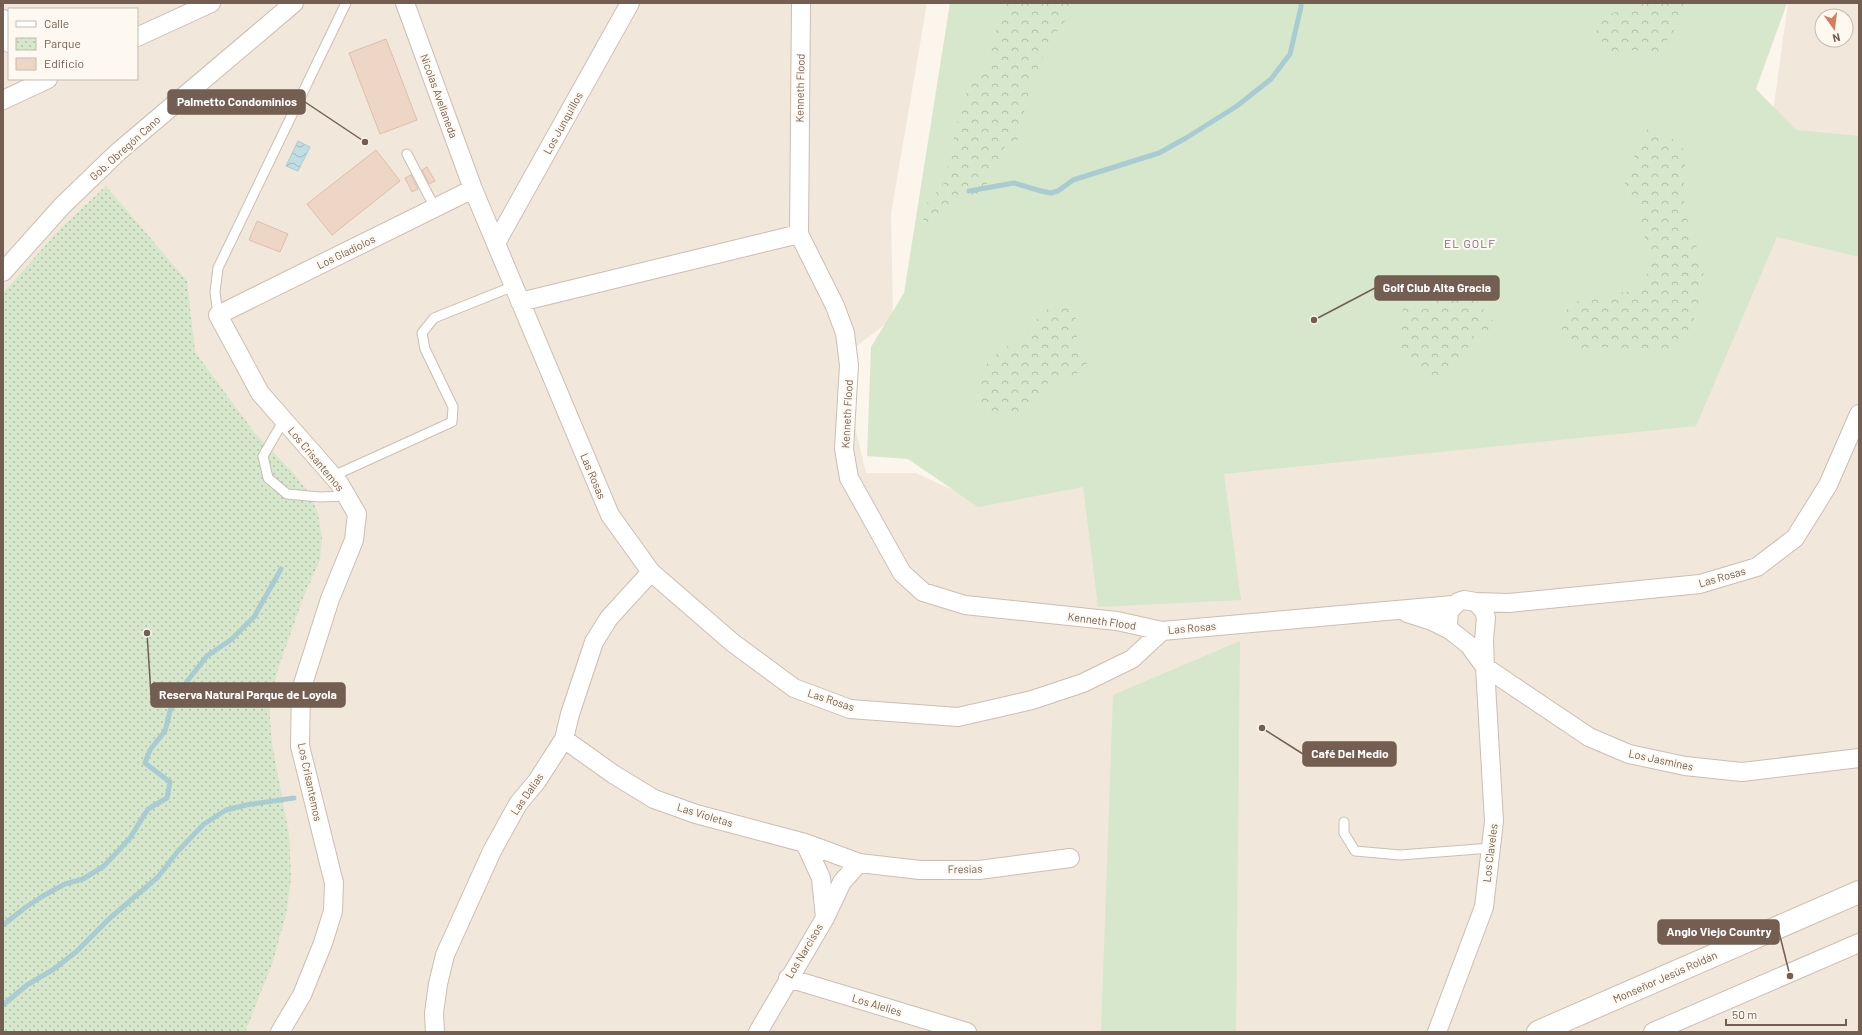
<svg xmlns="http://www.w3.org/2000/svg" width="1862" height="1035" font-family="Barlow,sans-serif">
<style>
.residential{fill:#f1e7da;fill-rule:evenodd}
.green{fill:#d6e7cb}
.forest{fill:url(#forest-crowns)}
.park{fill:url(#park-dots)}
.water{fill:url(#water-waves);stroke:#a9ccd3}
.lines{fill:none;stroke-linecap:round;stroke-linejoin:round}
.stream{stroke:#a9ccd3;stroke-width:5}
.building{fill:#edd6c6;stroke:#debea8}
.lane-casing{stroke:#ccbeb2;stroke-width:11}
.street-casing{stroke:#ccbeb2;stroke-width:20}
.secondary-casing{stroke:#cebeb0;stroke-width:24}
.lane{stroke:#fff;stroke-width:9}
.street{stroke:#fff;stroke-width:18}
.secondary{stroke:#fff;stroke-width:22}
.labels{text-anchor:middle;stroke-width:4;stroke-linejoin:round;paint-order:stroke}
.street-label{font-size:11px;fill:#735e51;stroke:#fdf9f1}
.neighbourhood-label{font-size:12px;letter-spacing:1px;fill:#83698e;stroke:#fdf9f1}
.leader{fill:none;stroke:#735e51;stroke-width:1.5}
.callout-dot{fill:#735e51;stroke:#fdf9f1;stroke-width:1.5}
.callout{fill:#735e51;stroke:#735e51;stroke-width:1.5}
.callout-label{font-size:12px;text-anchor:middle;font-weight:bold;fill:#fff}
</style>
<defs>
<pattern id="forest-crowns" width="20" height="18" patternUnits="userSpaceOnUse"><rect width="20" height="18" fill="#d6e7cb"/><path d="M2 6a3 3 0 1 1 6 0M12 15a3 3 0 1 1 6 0" fill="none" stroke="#b2bea7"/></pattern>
<pattern id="park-dots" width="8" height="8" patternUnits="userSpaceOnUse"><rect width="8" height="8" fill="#d6e7cb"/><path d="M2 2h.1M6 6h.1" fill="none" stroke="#b2bea7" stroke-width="1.8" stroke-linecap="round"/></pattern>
<pattern id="water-waves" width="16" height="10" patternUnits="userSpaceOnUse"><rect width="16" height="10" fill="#c1dde3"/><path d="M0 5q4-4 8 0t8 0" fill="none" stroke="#a1b6ba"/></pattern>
</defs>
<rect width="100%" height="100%" fill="#fbf5eb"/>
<path class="residential" d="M 3,3 L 927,3 L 891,214 L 893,318 L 849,352 L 851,410 L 866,473 L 916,473 L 972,499 L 1770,134 L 1788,3 L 1859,3 L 1859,1032 L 3,1032 ZM 9,9 L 137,9 L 137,79 L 9,79 ZM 1822,16 L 1846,16 L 1846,40 L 1822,40 Z"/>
<path class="green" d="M 950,3 L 1787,3 L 1756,89 L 1796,130 L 1859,136 L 1859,257 L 1777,237 L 1696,426 L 1224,474 L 1241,600 L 1098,607 L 1083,487 L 978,507 L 908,459 L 867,456 L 871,347 L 904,293 Z
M 1240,641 L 1236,1032 L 1101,1032 L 1113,695 Z"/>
<path class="forest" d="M 1004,3 L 1079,3 L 1050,40 L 1030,88 L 1017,141 L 1005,146 L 988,182 L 979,194 L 965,195 L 923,228 L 924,207 L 944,183 L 963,98 L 987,63 Z
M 1634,3 L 1685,3 L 1675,29 L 1659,53 L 1635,50 L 1612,51 L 1589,44 C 1603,19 1605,13 1633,6 Z
M 1649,127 L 1667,134 L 1683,149 L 1686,172 L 1683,190 L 1684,203 L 1689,227 L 1703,263 L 1704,285 L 1695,316 L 1685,340 L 1676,349 L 1593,347 L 1576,349 L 1565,342 L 1562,329 L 1566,310 L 1585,296 L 1636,291 L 1648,273 L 1649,257 L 1638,208 L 1628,199 L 1624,179 L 1633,162 L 1636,149 Z
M 1471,287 L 1478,303 L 1496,324 L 1492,336 L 1482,335 L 1477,331 L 1457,367 L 1446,375 L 1426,378 L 1400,347 L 1400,323 L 1404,305 L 1417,306 L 1420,311 L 1430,306 L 1450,288 Z
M 1069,304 L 1079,325 L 1075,345 L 1087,364 L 1071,379 L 1058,376 L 1045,385 L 1023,412 L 1003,414 L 981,408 L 977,385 L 982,372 L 990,359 L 1023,335 L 1046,310 L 1056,305 Z"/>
<path class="park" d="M 106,186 L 187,281 L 195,352 L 254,432 L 293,473 L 310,494 L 318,514 L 322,538 L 320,560 L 303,598 L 278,669 L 269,705 L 272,744 L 289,834 L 291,878 L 286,915 L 272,964 L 245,1032 L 3,1032 L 3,293 L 60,229 Z"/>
<path class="water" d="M 298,141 L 310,147 L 298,171 L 286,166 Z"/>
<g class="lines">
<path class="stream" d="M 969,191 L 1014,183 L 1041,191 L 1051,193 L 1058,191 L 1073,180 L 1159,153 L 1186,138 L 1237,106 L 1271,79 L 1290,54 L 1301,7 L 1301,3
M 3,925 L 26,907 L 43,896 L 65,884 L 83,879 L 104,866 L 130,838 L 148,809 L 167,798 L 170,782 L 145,763 L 150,750 L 165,731 L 170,711 L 177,694 L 207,656 L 232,639 L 254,617 L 281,569
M 3,1005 L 27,985 L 54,969 L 76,952 L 110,918 L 158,877 L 178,851 L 204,824 L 226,810 L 246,805 L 294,798"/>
</g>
<path class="building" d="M 386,39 L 417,120 L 380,134 L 349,53 Z
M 376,150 L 400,181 L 332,235 L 307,204 Z
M 427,167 L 435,181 L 429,184 L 422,170 Z
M 411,175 L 418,189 L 412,192 L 405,178 Z
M 257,221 L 288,234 L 280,252 L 249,240 Z"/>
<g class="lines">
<defs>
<path id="lane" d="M 407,154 L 435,208
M 218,315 L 215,292 L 218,268 L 346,3
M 284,420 L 263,456 L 268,478 L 287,494 L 320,497 L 347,496
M 333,476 L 452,422 L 453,407 L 425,349 L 422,333 L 434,318 L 514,286
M 1344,822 L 1344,833 L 1355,851 L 1400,855 L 1491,848"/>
<path id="street" d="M 405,3 L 473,189 L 610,515 L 651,572 L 733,643 L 794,688 L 850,709 L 958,717 L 1032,700 L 1083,683 L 1132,659 L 1162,631
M 801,3 L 799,234 L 835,306 L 845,333 L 849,365 L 844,449 L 849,478 L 902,573 L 923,592 L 965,605 L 1117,621 L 1162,631 L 1453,605
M 3,19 L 9,43
M 137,37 L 211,3
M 3,100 L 48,79
M 496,243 L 630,3
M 3,272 L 62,206 L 118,152 L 294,3
M 520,302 L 799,234
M 1476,602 L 1509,603 L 1700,584 L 1757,567 L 1795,538 L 1828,485 L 1859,414
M 1407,613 L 1432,621 L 1450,630
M 564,739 L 613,774 L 654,799 L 696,814 L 805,843 L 859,863 L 920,870 L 979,870 L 1070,858
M 825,918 L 842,882 L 859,863
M 788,978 L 967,1032
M 280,1032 L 302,995 L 323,943 L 333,911 L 334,883 L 300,746 L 301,690 L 330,599 L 354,540 L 357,514 L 339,483 L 260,393 L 218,315 L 473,189
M 435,1032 L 434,1013 L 438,984 L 445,955 L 492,851 L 518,804 L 537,781 L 564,739 L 570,714 L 594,642 L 609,618 L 651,572
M 758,1032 L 825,918 L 821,878 L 805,843
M 1437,1032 L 1484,907 L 1494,821 L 1485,667 L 1484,640 L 1486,618 L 1484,611 L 1476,602 L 1464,600 L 1458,602 L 1449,611 L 1448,624 L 1450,630 L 1469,645 L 1485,667 L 1589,737 L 1629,754 L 1685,766 L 1742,772 L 1859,758
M 1653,1032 L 1859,943"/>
<path id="secondary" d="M 1538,1032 L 1859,892"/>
</defs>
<use href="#lane" class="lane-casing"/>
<use href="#street" class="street-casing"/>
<use href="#secondary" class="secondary-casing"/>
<use href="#lane" class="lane"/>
<use href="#street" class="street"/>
<use href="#secondary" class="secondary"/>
</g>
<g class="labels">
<g class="street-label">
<text transform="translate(800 88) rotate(-89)" y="4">Kenneth Flood</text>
<text transform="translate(439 96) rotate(70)" y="4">Nicolas Avellaneda</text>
<text transform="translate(563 123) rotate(-61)" y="4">Los Junquillos</text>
<text transform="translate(125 148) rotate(-42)" y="4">Gob. Obregón Cano</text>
<text transform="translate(346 252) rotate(-26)" y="4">Los Gladiolos</text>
<text transform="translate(847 414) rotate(-87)" y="4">Kenneth Flood</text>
<text transform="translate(316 459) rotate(50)" y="4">Los Crisantemos</text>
<text transform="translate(593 476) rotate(67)" y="4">Las Rosas</text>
<text transform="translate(1722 577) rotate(-16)" y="4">Las Rosas</text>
<text transform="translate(1102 621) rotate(8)" y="4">Kenneth Flood</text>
<text transform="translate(1192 628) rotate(-5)" y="4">Las Rosas</text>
<text transform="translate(831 700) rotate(18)" y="4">Las Rosas</text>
<text transform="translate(1661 760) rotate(12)" y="4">Los Jasmines</text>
<text transform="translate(310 782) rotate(78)" y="4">Los Crisantemos</text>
<text transform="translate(527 794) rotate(-55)" y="4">Las Dalias</text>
<text transform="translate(705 815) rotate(17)" y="4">Las Violetas</text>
<text transform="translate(1490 853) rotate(-83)" y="4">Los Claveles</text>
<text transform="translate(965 869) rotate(-1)" y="4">Fresias</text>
<text transform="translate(804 951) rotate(-59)" y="4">Los Narcisos</text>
<text transform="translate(1665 977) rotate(-24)" y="4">Monseñor Jesús Roldán</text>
<text transform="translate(877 1005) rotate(17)" y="4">Los Alelies</text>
</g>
<g class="neighbourhood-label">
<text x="1470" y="248">EL GOLF</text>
</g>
</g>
<path class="leader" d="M365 142L305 102M1314 320L1375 288M147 633L151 695M1262 728L1303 754M1790 976L1779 932"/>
<g class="callout-dot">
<circle cx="365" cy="142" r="4"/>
<circle cx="1314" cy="320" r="4"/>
<circle cx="147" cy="633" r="4"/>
<circle cx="1262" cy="728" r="4"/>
<circle cx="1790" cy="976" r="4"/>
</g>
<g class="callout">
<rect x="168" y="90" width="137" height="24" rx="4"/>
<rect x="1375" y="276" width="124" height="24" rx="4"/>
<rect x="151" y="683" width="194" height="24" rx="4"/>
<rect x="1303" y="742" width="93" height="24" rx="4"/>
<rect x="1658" y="920" width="121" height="24" rx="4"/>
</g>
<g class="callout-label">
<text x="237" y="106">Palmetto Condominios</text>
<text x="1437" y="292">Golf Club Alta Gracia</text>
<text x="248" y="699">Reserva Natural Parque de Loyola</text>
<text x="1350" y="758">Café Del Medio</text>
<text x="1719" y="936">Anglo Viejo Country</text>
</g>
<rect width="1862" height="1035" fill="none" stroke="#735e51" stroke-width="8"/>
<rect x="8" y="8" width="130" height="72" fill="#fdf9f1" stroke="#c6bbb1"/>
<rect x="16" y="21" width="20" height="6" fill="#ffffff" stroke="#c6bbb1"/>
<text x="44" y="28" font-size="12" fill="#735e51">Calle</text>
<rect x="16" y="38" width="20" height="12" fill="url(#park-dots)" stroke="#c6bbb1"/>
<text x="44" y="48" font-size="12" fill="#735e51">Parque</text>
<rect x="16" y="58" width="20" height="12" fill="#edd6c6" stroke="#c6bbb1"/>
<text x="44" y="68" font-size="12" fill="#735e51">Edificio</text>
<g transform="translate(1834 28) rotate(166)"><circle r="19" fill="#fdf9f1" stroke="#c6bbb1"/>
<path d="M0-3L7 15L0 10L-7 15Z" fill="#d67c5f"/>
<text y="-6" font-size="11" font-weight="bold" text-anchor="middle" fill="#735e51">N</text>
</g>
<path d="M1726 1019v6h120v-6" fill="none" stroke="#735e51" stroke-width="2"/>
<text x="1732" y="1019" font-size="12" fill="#735e51" stroke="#fdf9f1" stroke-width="3" paint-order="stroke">50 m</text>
</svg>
